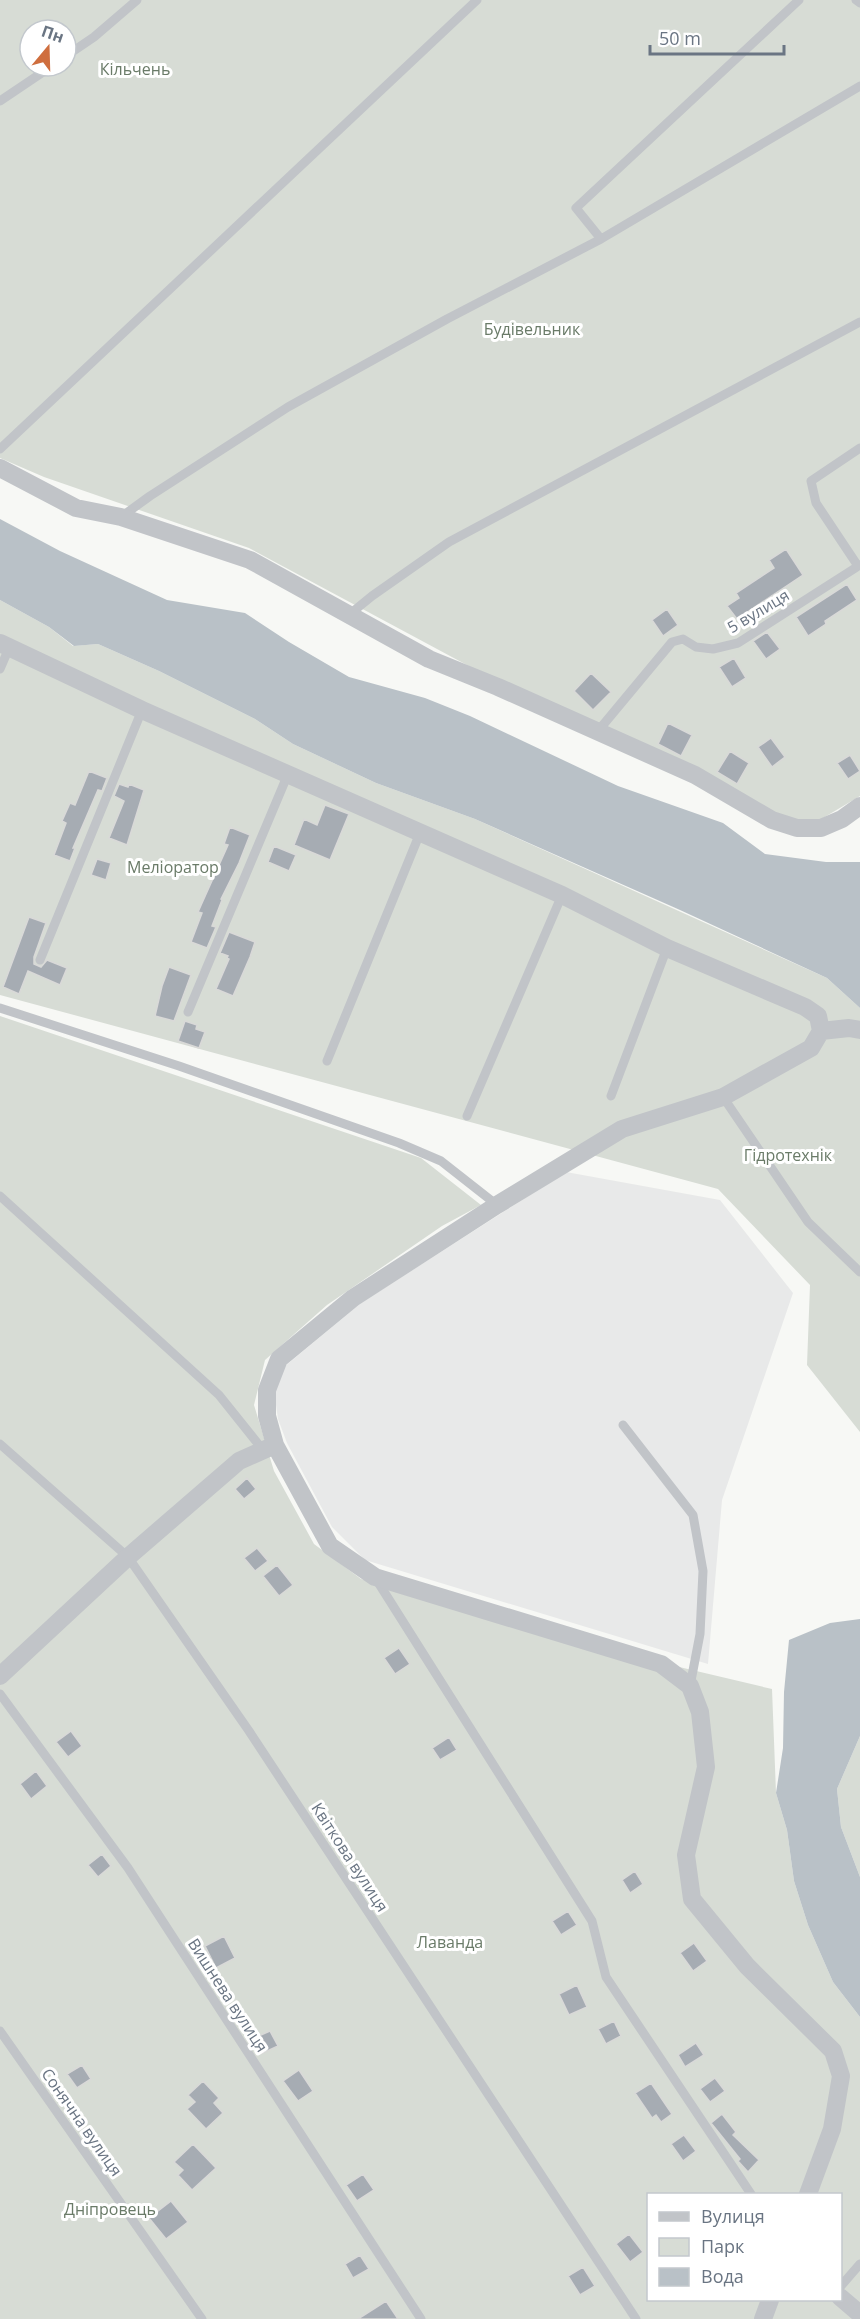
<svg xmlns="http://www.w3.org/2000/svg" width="860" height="2319" font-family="'Open Sans',sans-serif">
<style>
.built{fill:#e8e9e9}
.green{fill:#d7dcd5;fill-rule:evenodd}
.water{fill:#b9c1c7}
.building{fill:#a6acb3;stroke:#d9d9d8;stroke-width:1.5}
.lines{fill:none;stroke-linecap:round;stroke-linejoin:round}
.service{stroke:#c1c4c8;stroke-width:9}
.minor{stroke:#c1c4c8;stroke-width:18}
.labels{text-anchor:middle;stroke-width:6;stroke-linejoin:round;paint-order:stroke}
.park-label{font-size:16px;fill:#6a7b68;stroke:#fff}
.street-label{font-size:16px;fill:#6a7583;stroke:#fff}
</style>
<rect width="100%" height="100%" fill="#f7f8f5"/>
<path class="built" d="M 566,1172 L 720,1200 L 793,1293 L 722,1500 L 708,1664 L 365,1560 L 332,1527 L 287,1443 L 278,1419 L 274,1391 L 284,1367 L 361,1303 Z"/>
<path class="green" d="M 0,0 L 860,0 L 860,796 L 813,824 L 772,813 L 478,671 L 249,548 L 44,477 L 0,458 ZM 30,30 L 66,30 L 66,66 L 30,66 Z
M 0,600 L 49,627 L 73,646 L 98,644 L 159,671 L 255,719 L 293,744 L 376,783 L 475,819 L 827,978 L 860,1008 L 860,1432 L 807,1365 L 810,1285 L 718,1189 L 0,995 Z
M 0,1016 L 421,1158 L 481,1205 L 442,1226 L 327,1305 L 265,1360 L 254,1405 L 274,1471 L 314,1544 L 361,1579 L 548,1636 L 772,1689 L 776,1793 L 787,1830 L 794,1881 L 808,1925 L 833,1982 L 860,2017 L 860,2319 L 0,2319 ZM 648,2194 L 840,2194 L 840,2300 L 648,2300 Z
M 860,1736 L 860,1877 L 841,1827 L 837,1789 Z"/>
<path class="water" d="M 0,519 L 60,551 L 167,600 L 245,613 L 289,642 L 349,677 L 425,698 L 470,716 L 618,786 L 723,823 L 765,854 L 826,862 L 860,862 L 860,1008 L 827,978 L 680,910 L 475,819 L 376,783 L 293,744 L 255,719 L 159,671 L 98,644 L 74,646 L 49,627 L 0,600 Z
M 860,1619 L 860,1736 L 837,1789 L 841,1827 L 860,1877 L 860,2017 L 833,1982 L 808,1925 L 794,1881 L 787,1830 L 776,1793 L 783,1748 L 784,1692 L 789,1640 L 830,1623 Z"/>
<path class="building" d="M 786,549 L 803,575 L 737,619 L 727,606 L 739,598 L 736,593 L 774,568 L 769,560 Z
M 847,584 L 857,600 L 825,621 L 826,624 L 808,636 L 796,617 Z
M 667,609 L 678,625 L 663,636 L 652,620 Z
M 767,632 L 780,649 L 766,659 L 753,641 Z
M 734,658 L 746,678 L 732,687 L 719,667 Z
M 591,673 L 611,692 L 593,710 L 574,691 Z
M 668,723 L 692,735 L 681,756 L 658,744 Z
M 771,738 L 785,757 L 772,767 L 758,747 Z
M 730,751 L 749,763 L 737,784 L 717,772 Z
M 850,755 L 860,771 L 848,779 L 837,763 Z
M 89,771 L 107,778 L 102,791 L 98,790 L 73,848 L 75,848 L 70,861 L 54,855 L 66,823 L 62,821 L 70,803 L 75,805 Z
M 119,784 L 128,787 L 129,784 L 144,790 L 127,845 L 109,838 L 124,801 L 114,796 Z
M 325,805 L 349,814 L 330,860 L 294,845 L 304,819 L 317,825 Z
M 230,827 L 250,835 L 239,863 L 221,899 L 222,900 L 212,926 L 216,927 L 207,948 L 191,942 L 202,913 L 198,912 L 228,845 L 224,844 Z
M 274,846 L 296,855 L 289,871 L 268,862 Z
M 97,859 L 111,863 L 106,880 L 91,875 Z
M 29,917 L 46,923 L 34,957 L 34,964 L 41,967 L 47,960 L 67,968 L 60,985 L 28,971 L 19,994 L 3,987 Z
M 229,932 L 255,942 L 250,957 L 233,996 L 216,989 L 229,959 L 227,958 L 228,956 L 220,953 Z
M 169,967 L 191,975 L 174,1021 L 155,1016 L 162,986 Z
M 185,1021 L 197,1025 L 196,1029 L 205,1032 L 199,1048 L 178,1041 Z
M 247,1478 L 256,1489 L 244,1499 L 235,1489 Z
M 257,1548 L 268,1561 L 255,1571 L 244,1558 Z
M 277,1565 L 293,1585 L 279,1596 L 263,1576 Z
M 399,1648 L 410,1664 L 395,1674 L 384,1658 Z
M 71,1731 L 82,1746 L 68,1757 L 56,1742 Z
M 449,1737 L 457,1750 L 440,1760 L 432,1748 Z
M 36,1771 L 47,1786 L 31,1799 L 20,1784 Z
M 102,1854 L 111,1866 L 98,1877 L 88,1865 Z
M 635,1871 L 643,1884 L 630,1893 L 622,1880 Z
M 568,1911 L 577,1925 L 561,1935 L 552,1921 Z
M 224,1936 L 235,1958 L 216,1968 L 205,1946 Z
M 694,1943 L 707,1961 L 693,1971 L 680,1953 Z
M 577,1985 L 587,2007 L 569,2015 L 559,1994 Z
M 614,2021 L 621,2036 L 606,2044 L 598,2029 Z
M 270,2031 L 278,2046 L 261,2054 L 254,2038 Z
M 696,2043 L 704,2055 L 685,2067 L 678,2055 Z
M 82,2065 L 91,2079 L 77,2088 L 67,2074 Z
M 299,2070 L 313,2091 L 298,2101 L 283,2081 Z
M 715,2078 L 725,2091 L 710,2102 L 700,2089 Z
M 203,2081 L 219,2098 L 214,2103 L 223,2113 L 206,2129 L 187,2109 L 195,2102 L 188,2095 Z
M 651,2083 L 672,2114 L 661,2122 L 656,2115 L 652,2118 L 635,2093 Z
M 722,2114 L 736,2132 L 733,2135 L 759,2160 L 748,2172 L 738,2161 L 740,2159 L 711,2123 Z
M 684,2135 L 696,2151 L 683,2161 L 671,2144 Z
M 193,2144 L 216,2168 L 192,2190 L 178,2175 L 183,2170 L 174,2162 Z
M 363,2174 L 374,2190 L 357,2201 L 346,2185 Z
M 171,2201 L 188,2222 L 166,2239 L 149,2218 Z
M 629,2234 L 643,2252 L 630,2262 L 616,2244 Z
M 360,2255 L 369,2269 L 353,2278 L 345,2264 Z
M 583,2267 L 595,2286 L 580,2295 L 568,2276 Z
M 386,2301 L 398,2319 L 358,2319 Z"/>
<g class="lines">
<path class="service" d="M 856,0 L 860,3
M 66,56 L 94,37 L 137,0
M 0,101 L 52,66
M 601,239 L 576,208 L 799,0
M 0,449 L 477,0
M 121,517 L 150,496 L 288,407 L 447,319 L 601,239 L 860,86
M 858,566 L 816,503 L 811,481 L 860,448
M 350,614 L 372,596 L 449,542 L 860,322
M 0,669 L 9,648
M 598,731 L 672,642 L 683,639 L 696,647 L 713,649 L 738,643 L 860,565
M 40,960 L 142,710
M 0,1008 L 179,1066 L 399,1143 L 441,1161 L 497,1205
M 188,1012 L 288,774
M 327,1061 L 420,833
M 611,1096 L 667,948
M 723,1097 L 808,1222 L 860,1272
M 467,1116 L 562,895
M 0,1196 L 219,1395 L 263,1450
M 623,1425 L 693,1515 L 703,1571 L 700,1634 L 690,1686
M 0,1444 L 128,1557 L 249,1731 L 636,2319
M 376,1579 L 592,1921 L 606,1977 L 751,2194
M 0,1694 L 128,1868 L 421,2319
M 0,2031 L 202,2319
M 840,2287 L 860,2264"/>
<path class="minor" d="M 0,468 L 76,508 L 121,517 L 250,560 L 429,659 L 498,687 L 695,775 L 772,820 L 797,828 L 821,828 L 842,819 L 860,806
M 0,643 L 142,710 L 562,895 L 667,948 L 805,1007 L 818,1016 L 821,1031 L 811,1048 L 723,1097 L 622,1129 L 497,1205 L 353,1298 L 279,1359 L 267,1390 L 267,1416 L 275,1445 L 330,1546 L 375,1577 L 661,1664 L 690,1686 L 700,1712 L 706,1767 L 686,1855 L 692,1899 L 747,1966 L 833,2051 L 841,2076 L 832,2129 L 808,2194
M 821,1031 L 849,1028 L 860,1030
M 0,1676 L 128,1557 L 239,1461 L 275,1445
M 840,2297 L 860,2314
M 763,2319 L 770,2300"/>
</g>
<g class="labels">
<g class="park-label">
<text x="135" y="75">Кільчень</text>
<text x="532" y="335">Будівельник</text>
<text x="173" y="873">Меліоратор</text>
<text x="788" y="1161">Гідротехнік</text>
<text x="450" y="1948">Лаванда</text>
<text x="110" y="2215">Дніпровець</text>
</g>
<g class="street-label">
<text transform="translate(758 611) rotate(-31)" y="6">5 вулиця</text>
<text transform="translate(350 1857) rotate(57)" y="6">Квіткова вулиця</text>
<text transform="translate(228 1995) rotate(57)" y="6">Вишнева вулиця</text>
<text transform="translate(82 2122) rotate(55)" y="6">Сонячна вулиця</text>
</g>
</g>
<rect x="647" y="2193" width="195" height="108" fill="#ffffff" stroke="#c3c8cd" stroke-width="1.5"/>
<rect x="659" y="2212" width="30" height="9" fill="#c1c4c8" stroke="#c3c8cd" stroke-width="1.5"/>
<text x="701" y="2223" font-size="18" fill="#6a7583">Вулиця</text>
<rect x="659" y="2238" width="30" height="18" fill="#d7dcd5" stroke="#c3c8cd" stroke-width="1.5"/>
<text x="701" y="2253" font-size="18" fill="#6a7583">Парк</text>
<rect x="659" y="2268" width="30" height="18" fill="#b9c1c7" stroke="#c3c8cd" stroke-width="1.5"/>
<text x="701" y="2283" font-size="18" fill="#6a7583">Вода</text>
<g transform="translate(48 48) rotate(19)"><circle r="28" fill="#ffffff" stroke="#c3c8cd" stroke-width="1.5"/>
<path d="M0-4.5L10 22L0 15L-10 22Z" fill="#cf6e3e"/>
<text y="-9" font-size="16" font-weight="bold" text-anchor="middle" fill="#6a7583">Пн</text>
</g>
<path d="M650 45v9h134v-9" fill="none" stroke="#6a7583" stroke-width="3"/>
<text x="659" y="45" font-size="18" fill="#6a7583" stroke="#ffffff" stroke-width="4.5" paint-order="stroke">50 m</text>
</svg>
